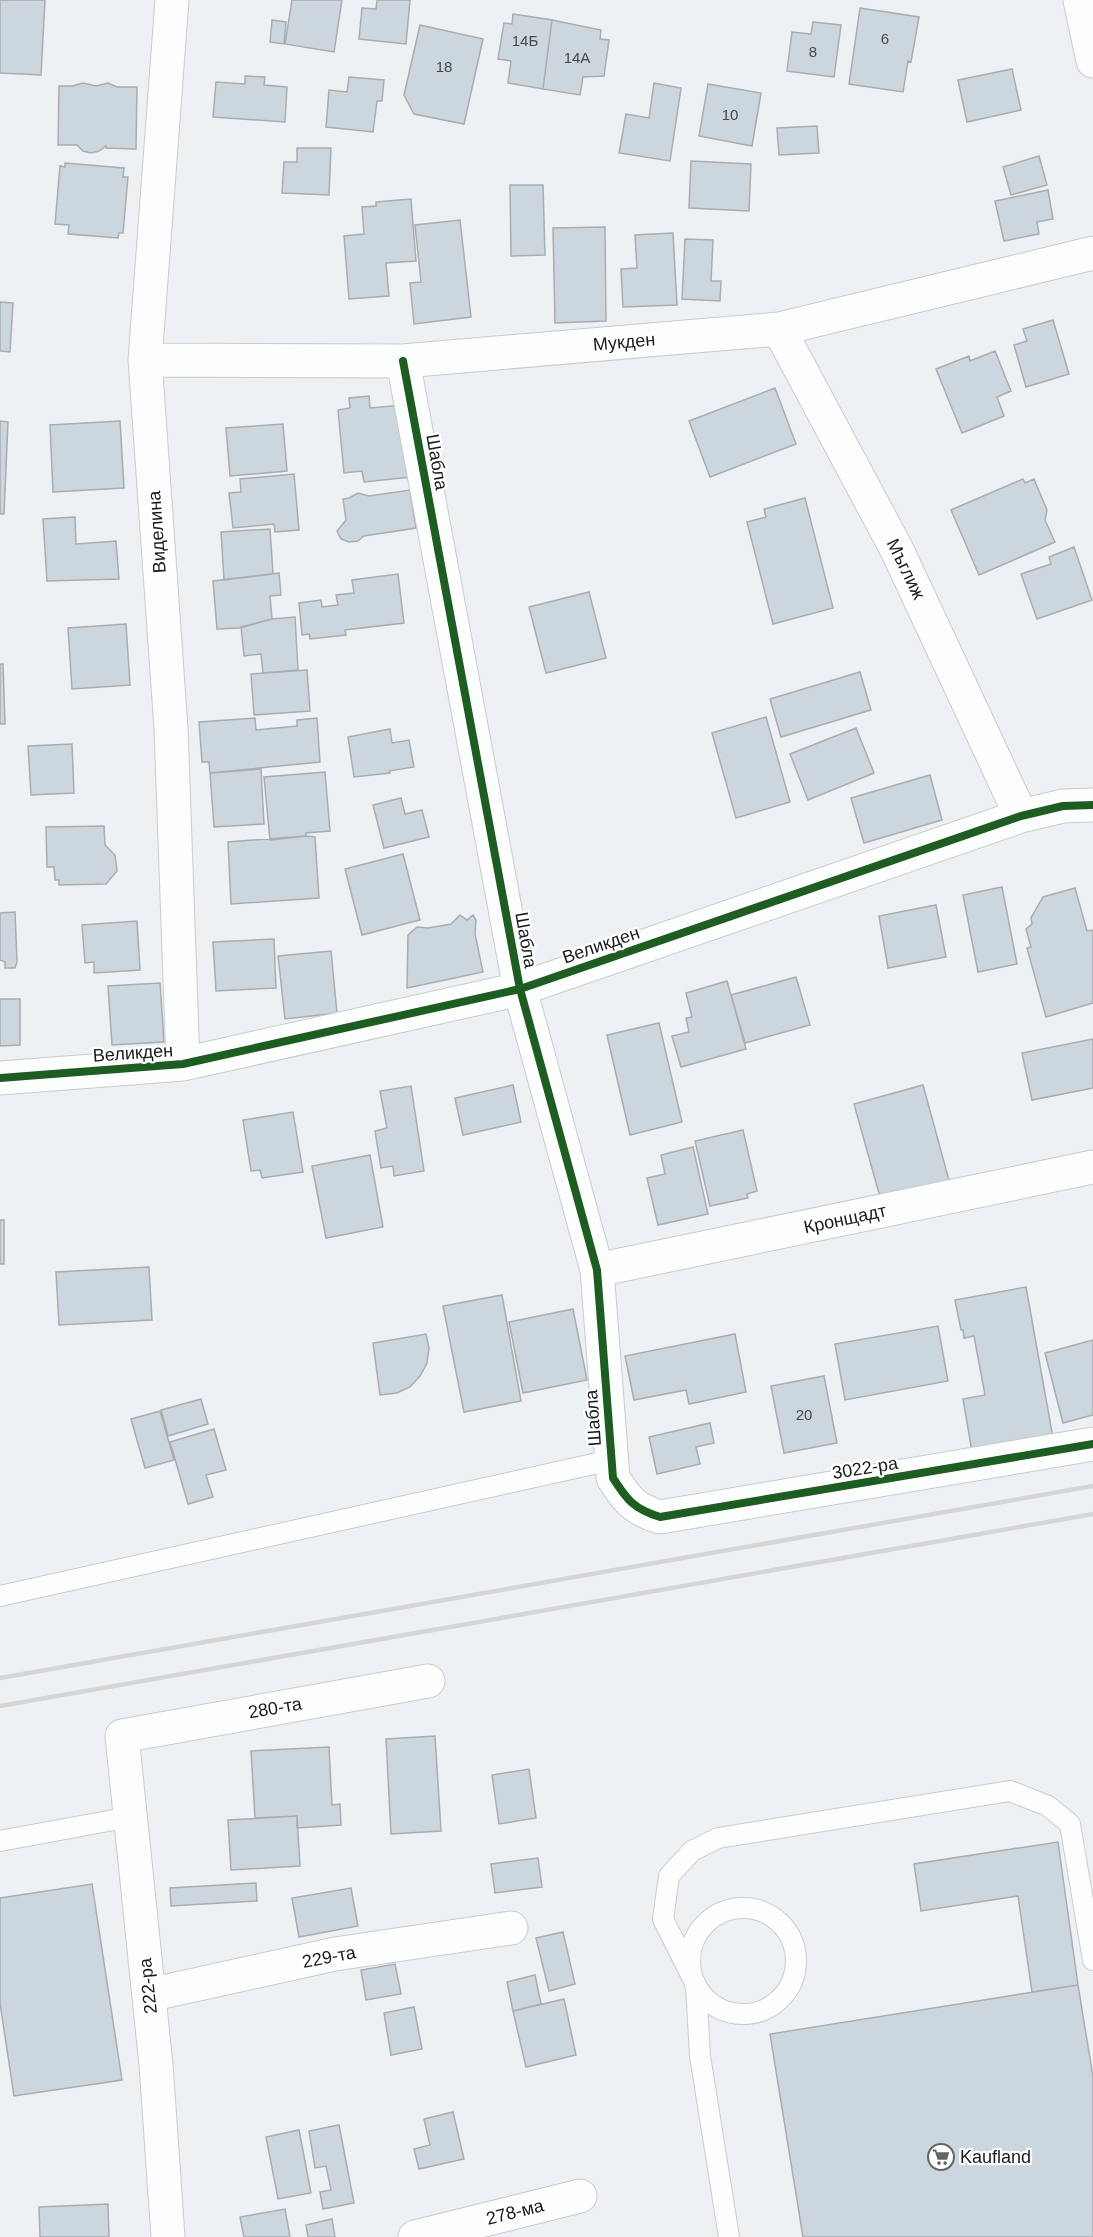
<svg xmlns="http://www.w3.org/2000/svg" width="1093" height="2237" font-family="Arial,sans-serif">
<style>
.building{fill:#cbd6de;stroke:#aaacae;stroke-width:1.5}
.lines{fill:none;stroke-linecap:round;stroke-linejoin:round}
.service-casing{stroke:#c9cbcd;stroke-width:22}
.minor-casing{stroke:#c9cbcd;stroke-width:35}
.service{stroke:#fcfdfd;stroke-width:20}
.minor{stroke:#fcfdfd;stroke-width:33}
.rail{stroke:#d4d5d5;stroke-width:4.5}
.cycleway-casing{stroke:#fff;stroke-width:11}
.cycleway{stroke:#1b5e20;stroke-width:8}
.labels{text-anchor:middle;stroke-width:4.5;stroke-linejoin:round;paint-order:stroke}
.number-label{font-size:15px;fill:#45494c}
.street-label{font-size:18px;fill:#181a1c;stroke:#fff}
.poi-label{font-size:18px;fill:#181a1c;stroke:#fff;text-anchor:start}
</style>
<rect width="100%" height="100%" fill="#eef1f3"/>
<path class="building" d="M 0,0 L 45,0 L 41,75 L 0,73 Z
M 292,0 L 342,0 L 334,52 L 285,44 Z
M 377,0 L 410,0 L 406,44 L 359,39 L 362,8 L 376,9 Z
M 860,8 L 919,17 L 911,62 L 908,61 L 903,92 L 849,84 Z
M 513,14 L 552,20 L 543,89 L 508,83 L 511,61 L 498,59 L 504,23 L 512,24 Z
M 272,20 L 286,22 L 284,44 L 270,42 Z
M 552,20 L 601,30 L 600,39 L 609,40 L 604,76 L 583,77 L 580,95 L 543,89 Z
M 813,22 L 841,25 L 834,77 L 787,71 L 792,32 L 811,34 Z
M 420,25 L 483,39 L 464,124 L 414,114 L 404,95 Z
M 1012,69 L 1021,110 L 967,122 L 958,80 Z
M 245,76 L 265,77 L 264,85 L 287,87 L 285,122 L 213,117 L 216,82 L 245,84 Z
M 349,77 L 384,80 L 382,101 L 377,101 L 373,132 L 326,127 L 329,90 L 347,92 Z
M 83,83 L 96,86 L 108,83 L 117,87 L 137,87 L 136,149 L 106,148 L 106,146 L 99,151 L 91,153 L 83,151 L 77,145 L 58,145 L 59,86 L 72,86 Z
M 654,83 L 681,88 L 670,161 L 619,153 L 626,114 L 649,118 Z
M 708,84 L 761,93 L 752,146 L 699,136 Z
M 817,126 L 819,153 L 779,155 L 777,128 Z
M 297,148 L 331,148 L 329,195 L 282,193 L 284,162 L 297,162 Z
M 1039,156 L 1047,185 L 1011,195 L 1003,167 Z
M 691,161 L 751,164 L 749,211 L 689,208 Z
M 65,163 L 124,168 L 123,177 L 128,177 L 123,233 L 119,233 L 118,238 L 68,234 L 69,225 L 55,224 L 60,166 L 65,167 Z
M 510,185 L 543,185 L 545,255 L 511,256 Z
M 1048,190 L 1053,219 L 1037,222 L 1039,234 L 1004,241 L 995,201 Z
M 411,199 L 416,261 L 386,263 L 389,296 L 349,299 L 344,236 L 364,234 L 362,207 L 376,206 L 376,202 Z
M 460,220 L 471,317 L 414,324 L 410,283 L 421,282 L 415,225 Z
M 605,227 L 606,321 L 555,323 L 553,228 Z
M 673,233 L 677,305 L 623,307 L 621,269 L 637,268 L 635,235 Z
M 685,239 L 713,240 L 711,281 L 721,281 L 720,301 L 682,299 Z
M 0,302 L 13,303 L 10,352 L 0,351 Z
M 1053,320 L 1069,374 L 1026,387 L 1014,345 L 1027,341 L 1023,329 Z
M 995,351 L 1011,391 L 997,397 L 1004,416 L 962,433 L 936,369 L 969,356 L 970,361 Z
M 775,388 L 796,444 L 710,477 L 689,421 Z
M 369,396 L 370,408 L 403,405 L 411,477 L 364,482 L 362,471 L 344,473 L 338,410 L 350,408 L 349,398 Z
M 0,421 L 8,422 L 4,514 L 0,514 Z
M 120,421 L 124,488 L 53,492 L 50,425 Z
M 283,424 L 287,471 L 230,476 L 226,428 Z
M 294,474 L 299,530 L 275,532 L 274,524 L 233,528 L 229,493 L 241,492 L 240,479 Z
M 1023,479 L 1025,483 L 1034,479 L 1047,510 L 1045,520 L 1055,542 L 979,575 L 951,510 Z
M 410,490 L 416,528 L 364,536 L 358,541 L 349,542 L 341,539 L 337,531 L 346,520 L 343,499 L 349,498 L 358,493 L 369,496 Z
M 805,498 L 833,608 L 773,624 L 747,522 L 766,517 L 764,509 Z
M 75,517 L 76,544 L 116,541 L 119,579 L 47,581 L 43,519 Z
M 270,529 L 273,574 L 224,580 L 221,532 Z
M 1074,547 L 1092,600 L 1037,619 L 1021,574 L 1051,564 L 1049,557 Z
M 279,573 L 281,595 L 270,596 L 272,619 L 240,628 L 217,629 L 213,581 Z
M 398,574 L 404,623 L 345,630 L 346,635 L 310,639 L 309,634 L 302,635 L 299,603 L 321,600 L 322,607 L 338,605 L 336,595 L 354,593 L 352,580 Z
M 589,592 L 606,658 L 546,673 L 529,607 Z
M 295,617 L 298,670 L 263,673 L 261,654 L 244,656 L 241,627 L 272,619 Z
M 126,624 L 130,685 L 72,689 L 68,628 Z
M 0,664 L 3,664 L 5,724 L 0,724 Z
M 307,670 L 310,711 L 254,715 L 251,674 Z
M 860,672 L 871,710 L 781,737 L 770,699 Z
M 766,717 L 790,802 L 736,818 L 712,733 Z
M 255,718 L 256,730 L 297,726 L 297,720 L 317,718 L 320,762 L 210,773 L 209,762 L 202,762 L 199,722 Z
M 856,728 L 874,773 L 808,800 L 790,754 Z
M 390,729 L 392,743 L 409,740 L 414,767 L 389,771 L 390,773 L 354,777 L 348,737 Z
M 72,744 L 74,793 L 31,795 L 28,746 Z
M 261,769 L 264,824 L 214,827 L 210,773 Z
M 325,772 L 330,831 L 306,833 L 306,836 L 270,840 L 264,777 Z
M 930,775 L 942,820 L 864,843 L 851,798 Z
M 401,798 L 405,814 L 422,810 L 429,837 L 384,848 L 373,805 Z
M 104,826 L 105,845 L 115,855 L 117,871 L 106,884 L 59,885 L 59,880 L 55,880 L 54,867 L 47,867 L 46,827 Z
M 306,836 L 315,837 L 319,898 L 231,904 L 228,842 Z
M 403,854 L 420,920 L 362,935 L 345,869 Z
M 1002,887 L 1017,964 L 978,972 L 963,895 Z
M 1075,888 L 1087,931 L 1092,930 L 1093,932 L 1093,1003 L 1046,1017 L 1027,948 L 1031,947 L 1026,929 L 1032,924 L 1031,918 L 1043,897 Z
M 936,905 L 946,957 L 888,968 L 879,916 Z
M 15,912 L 17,962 L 15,968 L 5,968 L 5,962 L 0,960 L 0,913 Z
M 460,915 L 467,920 L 473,915 L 476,920 L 475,934 L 483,972 L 407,988 L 408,935 L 417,927 L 428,928 L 451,924 Z
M 137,921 L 140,970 L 94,973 L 94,962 L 85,963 L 82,925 Z
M 274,939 L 276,988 L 216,991 L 213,942 Z
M 331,951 L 337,1013 L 285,1019 L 278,956 Z
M 796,977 L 810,1025 L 745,1043 L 731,995 Z
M 727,981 L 746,1049 L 681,1067 L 672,1036 L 689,1032 L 686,1018 L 692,1017 L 686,993 Z
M 160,983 L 164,1042 L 112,1045 L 108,986 Z
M 0,999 L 20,999 L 20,1045 L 0,1046 Z
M 659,1023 L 682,1122 L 630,1135 L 607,1035 Z
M 1093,1039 L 1093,1088 L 1032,1100 L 1022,1053 Z
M 513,1085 L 521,1122 L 463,1135 L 455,1098 Z
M 923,1085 L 950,1184 L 880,1197 L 854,1104 Z
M 411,1086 L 424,1171 L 394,1176 L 393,1166 L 381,1168 L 375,1131 L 387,1128 L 380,1091 Z
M 293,1112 L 303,1172 L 262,1178 L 260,1170 L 251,1171 L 243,1120 Z
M 743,1130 L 757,1191 L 747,1194 L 748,1198 L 710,1206 L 695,1141 Z
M 693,1147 L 708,1214 L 658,1225 L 647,1178 L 665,1174 L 661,1155 Z
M 370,1155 L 383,1227 L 326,1238 L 312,1166 Z
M 0,1220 L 4,1220 L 4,1264 L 0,1264 Z
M 149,1267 L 152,1320 L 59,1325 L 56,1272 Z
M 1026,1287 L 1053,1438 L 972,1452 L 963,1399 L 985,1395 L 974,1336 L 964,1338 L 963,1330 L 961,1330 L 955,1300 Z
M 502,1295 L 521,1401 L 464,1412 L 443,1306 Z
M 573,1309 L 587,1380 L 523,1393 L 509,1322 Z
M 938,1326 L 948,1381 L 845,1400 L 835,1344 Z
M 426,1334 L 429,1348 L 427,1363 L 420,1376 L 410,1387 L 397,1393 L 380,1395 L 373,1343 Z
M 735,1334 L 746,1392 L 689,1404 L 686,1390 L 634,1400 L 625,1356 Z
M 1093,1340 L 1093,1415 L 1063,1423 L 1045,1353 Z
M 824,1376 L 837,1443 L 784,1453 L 771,1386 Z
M 201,1399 L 208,1424 L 168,1436 L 161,1410 Z
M 160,1411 L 174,1460 L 145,1468 L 131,1419 Z
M 710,1423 L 714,1443 L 696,1447 L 700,1464 L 657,1474 L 649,1437 Z
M 214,1429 L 226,1470 L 206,1475 L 213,1497 L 188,1504 L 170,1442 Z
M 435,1736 L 441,1831 L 391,1834 L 386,1739 Z
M 329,1747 L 332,1805 L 340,1804 L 341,1825 L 297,1828 L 297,1816 L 255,1818 L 251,1751 Z
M 529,1769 L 536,1818 L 499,1824 L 492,1775 Z
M 297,1816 L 300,1866 L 231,1870 L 228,1820 Z
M 1058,1842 L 1078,1985 L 1032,1992 L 1018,1896 L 921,1911 L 914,1864 Z
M 538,1858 L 542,1887 L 495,1893 L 491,1864 Z
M 256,1883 L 257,1901 L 171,1906 L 170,1888 Z
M 92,1884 L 122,2080 L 14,2096 L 0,2003 L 0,1898 Z
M 351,1888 L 358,1926 L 299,1937 L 292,1898 Z
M 563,1932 L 575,1984 L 549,1991 L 536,1938 Z
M 395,1964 L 401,1994 L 366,2000 L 361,1970 Z
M 535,1975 L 541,2004 L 513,2011 L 507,1982 Z
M 1078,1985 L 1093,2077 L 1093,2237 L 803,2237 L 770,2034 Z
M 564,1999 L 576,2055 L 526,2067 L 513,2011 Z
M 414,2007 L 422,2049 L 391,2055 L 384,2013 Z
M 453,2112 L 464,2159 L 419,2169 L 414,2149 L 430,2145 L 424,2119 Z
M 339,2125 L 354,2203 L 323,2209 L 320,2192 L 331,2190 L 326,2166 L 315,2168 L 309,2131 Z
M 299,2130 L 311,2193 L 278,2199 L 266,2137 Z
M 108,2204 L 109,2237 L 40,2237 L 39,2207 Z
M 285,2209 L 290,2237 L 244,2237 L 240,2217 Z
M 332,2219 L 335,2237 L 308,2237 L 306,2225 Z"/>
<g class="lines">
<defs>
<path id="service" d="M 0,1596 L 611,1460
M 0,1841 L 130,1817
M690 1961a53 53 0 1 1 106 0a53 53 0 1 1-106 0Z
M 729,2237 L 700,2056 L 696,1985 L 663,1919 L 669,1876 L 692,1851 L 718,1838 L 1010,1791 L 1048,1806 L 1070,1824 L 1093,1960"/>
<path id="minor" d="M 172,0 L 145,360 L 171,728 L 183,1064
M 1080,0 L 1093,61
M 779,329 L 897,550 L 1021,816
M 145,360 L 403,361 L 779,329 L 1093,253
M 403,361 L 520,989 L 597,1270 L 613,1478 C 627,1500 634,1509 660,1517 L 1093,1444
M 0,1078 L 183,1064 L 520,989 L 1021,816 L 1063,806 L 1093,805
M 597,1270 L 1093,1167
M 149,1995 L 335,1954 L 511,1928
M 168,2237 L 156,2065 L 122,1736 L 428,1681
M 415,2237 L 580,2196"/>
</defs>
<use href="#service" class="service-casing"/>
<use href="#minor" class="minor-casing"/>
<use href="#service" class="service"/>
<use href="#minor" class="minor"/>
<path class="rail" d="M 0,1678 L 1093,1486
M 0,1706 L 1093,1514"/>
<defs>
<path id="cycleway" d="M 403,361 L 520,989 L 597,1270 L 613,1478 C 627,1500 634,1509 660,1517 L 1093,1444
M 0,1078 L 183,1064 L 520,989 L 1021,816 L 1063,806 L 1093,805"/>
</defs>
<use href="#cycleway" class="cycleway-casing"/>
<use href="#cycleway" class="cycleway"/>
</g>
<defs>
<symbol id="supermarket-ring" viewBox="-11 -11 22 22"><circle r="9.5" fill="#fff" stroke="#636567" stroke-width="1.5"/><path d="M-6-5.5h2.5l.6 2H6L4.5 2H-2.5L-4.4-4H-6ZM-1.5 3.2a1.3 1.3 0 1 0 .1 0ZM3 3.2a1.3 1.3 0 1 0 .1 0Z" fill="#636567"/></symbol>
</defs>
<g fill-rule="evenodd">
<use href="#supermarket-ring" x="926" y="2142" width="30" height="30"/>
</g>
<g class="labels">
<g class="number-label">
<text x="885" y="44">6</text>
<text x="525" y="46">14Б</text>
<text x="813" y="57">8</text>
<text x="577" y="63">14А</text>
<text x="444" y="72">18</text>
<text x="730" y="120">10</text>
<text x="804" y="1420">20</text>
</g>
<g class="street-label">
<text transform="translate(624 342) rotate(-5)" y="6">Мукден</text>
<text transform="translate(437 462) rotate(80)" y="6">Шабла</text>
<text transform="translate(157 532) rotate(-94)" y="6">Виделина</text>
<text transform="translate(906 569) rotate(64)" y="6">Мъглиж</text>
<text transform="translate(526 940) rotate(80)" y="6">Шабла</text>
<text transform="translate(601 945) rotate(-19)" y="6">Великден</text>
<text transform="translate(133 1053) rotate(-4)" y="6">Великден</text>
<text transform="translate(845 1219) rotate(-12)" y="6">Кронщадт</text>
<text transform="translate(593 1418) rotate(-94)" y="6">Шабла</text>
<text transform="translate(865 1468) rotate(-9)" y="6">3022-ра</text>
<text transform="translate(275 1708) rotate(-10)" y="6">280-та</text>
<text transform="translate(329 1957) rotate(-11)" y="6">229-та</text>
<text transform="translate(148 1986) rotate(-96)" y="6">222-ра</text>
<text transform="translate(515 2212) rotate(-14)" y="6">278-ма</text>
</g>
<g class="poi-label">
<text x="960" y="2163">Kaufland</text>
</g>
</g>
</svg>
